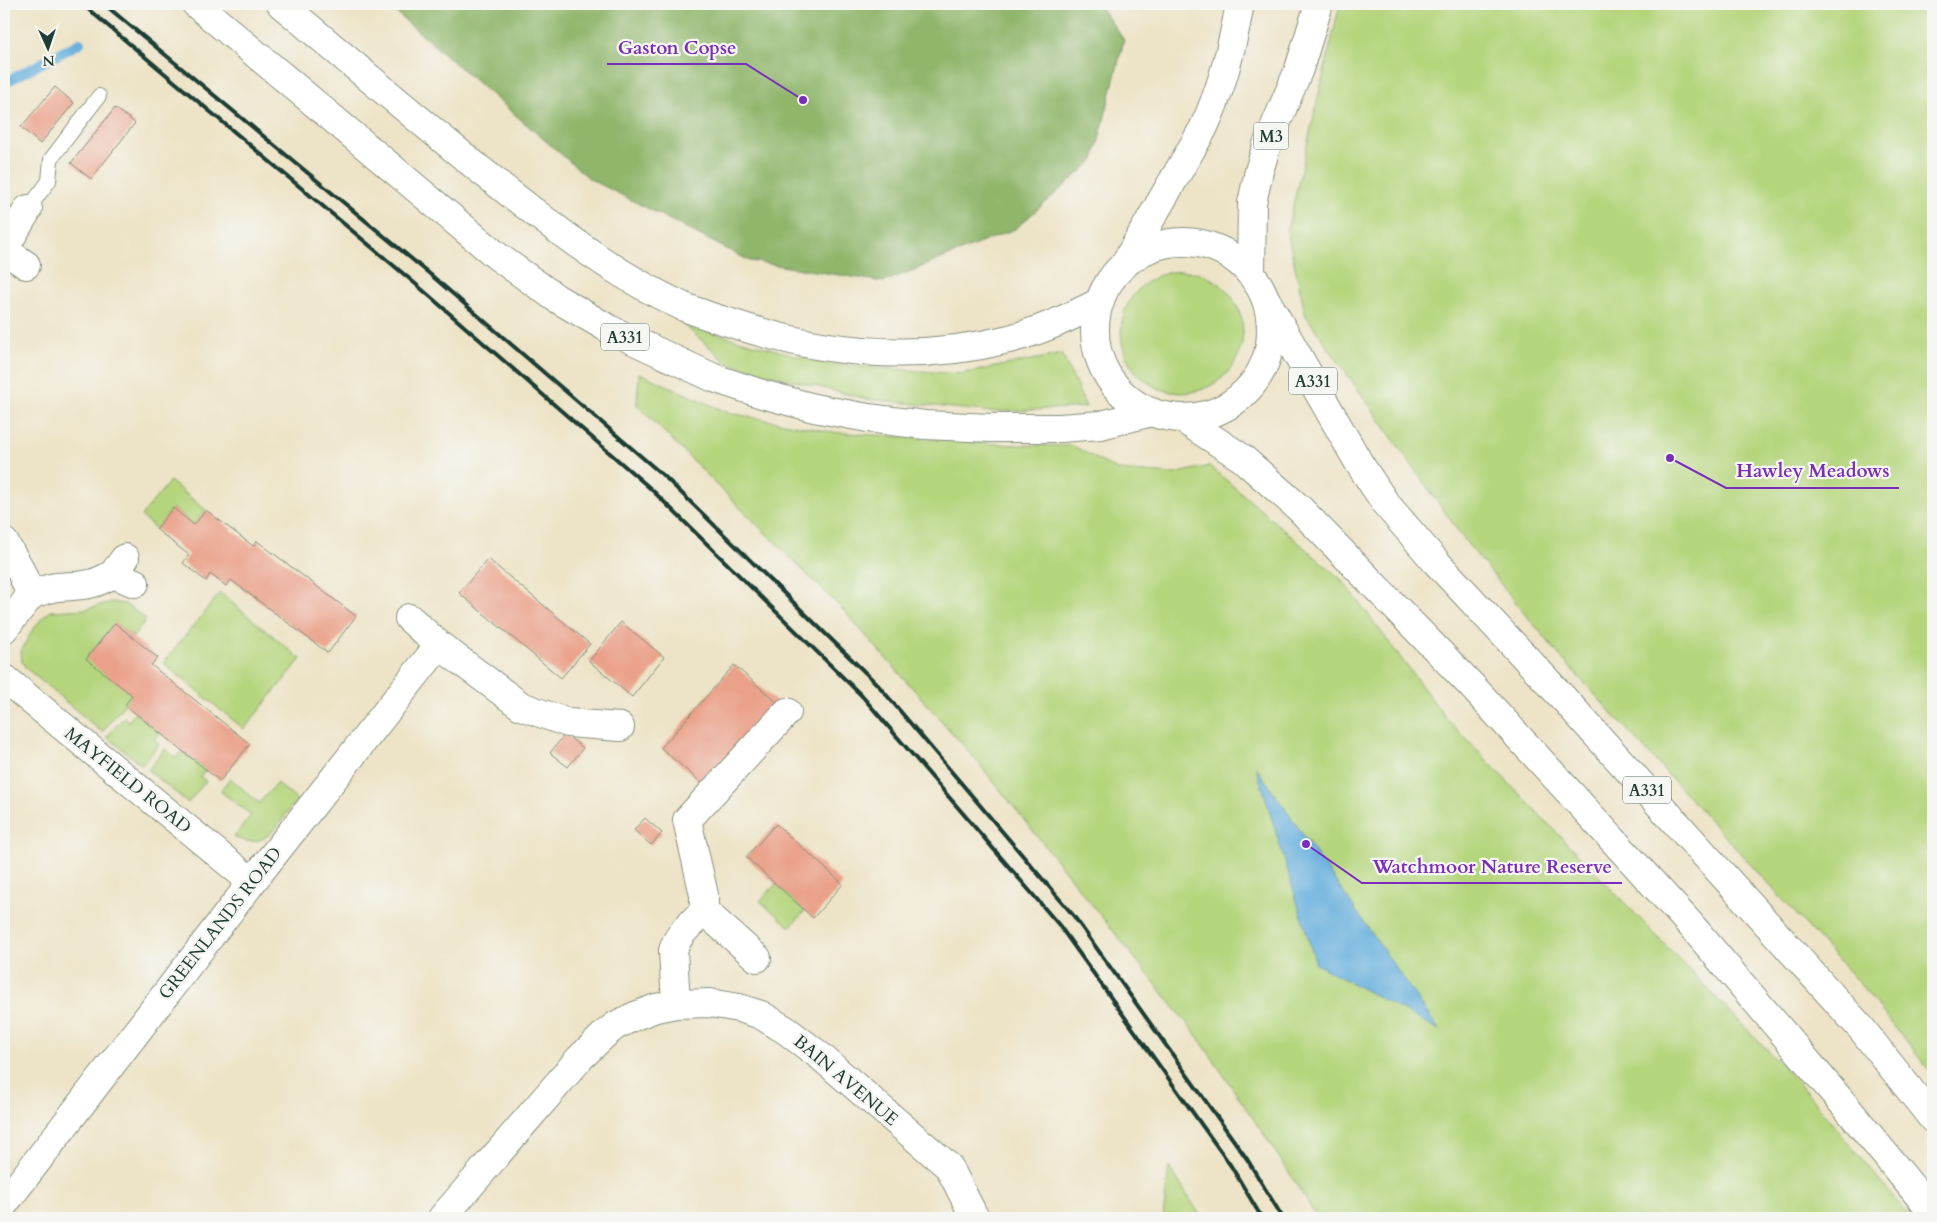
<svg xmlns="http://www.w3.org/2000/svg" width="1937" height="1222" font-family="Cardo,serif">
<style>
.green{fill:#b5d57d;stroke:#6a8958}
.forest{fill:#90b66c;stroke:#587a50}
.water{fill:#65aedd;stroke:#427688}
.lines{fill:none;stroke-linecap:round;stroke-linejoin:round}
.stream{stroke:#65aedd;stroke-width:10}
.building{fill:#eaa18a}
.service-casing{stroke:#86907d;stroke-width:16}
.minor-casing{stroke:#86907d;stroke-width:30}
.primary-casing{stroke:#86907d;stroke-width:30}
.trunk-casing{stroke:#86907d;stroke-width:30}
.motorway-casing{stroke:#86907d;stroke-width:30}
.service{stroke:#fff;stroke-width:14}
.minor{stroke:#fff;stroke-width:28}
.primary{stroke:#fff;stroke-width:28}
.trunk{stroke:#fff;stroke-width:28}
.motorway{stroke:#fff;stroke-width:28}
.rail{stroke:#1f3d34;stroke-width:4}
.labels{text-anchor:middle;stroke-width:4.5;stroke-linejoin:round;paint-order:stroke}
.shield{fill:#f6f6f2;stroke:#60746d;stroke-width:1}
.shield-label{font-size:16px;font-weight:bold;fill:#1f3d34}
.street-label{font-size:18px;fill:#1f3d34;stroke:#f6f6f2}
.leader{fill:none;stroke:#7b2cbf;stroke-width:2}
.callout-dot{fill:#7b2cbf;stroke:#f6f6f2;stroke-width:2}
.callout-label{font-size:19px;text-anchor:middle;font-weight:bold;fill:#7b2cbf;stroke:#f6f6f2;stroke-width:4.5;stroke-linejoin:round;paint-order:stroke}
</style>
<rect width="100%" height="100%" fill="#f6f6f2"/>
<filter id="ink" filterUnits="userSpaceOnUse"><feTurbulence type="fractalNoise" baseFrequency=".02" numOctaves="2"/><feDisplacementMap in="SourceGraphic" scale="10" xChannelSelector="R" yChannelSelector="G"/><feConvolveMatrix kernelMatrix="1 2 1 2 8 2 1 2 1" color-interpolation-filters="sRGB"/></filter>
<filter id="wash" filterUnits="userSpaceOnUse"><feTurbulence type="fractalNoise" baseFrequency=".0096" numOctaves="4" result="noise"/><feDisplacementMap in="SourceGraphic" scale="20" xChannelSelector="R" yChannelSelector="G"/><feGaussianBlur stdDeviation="1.12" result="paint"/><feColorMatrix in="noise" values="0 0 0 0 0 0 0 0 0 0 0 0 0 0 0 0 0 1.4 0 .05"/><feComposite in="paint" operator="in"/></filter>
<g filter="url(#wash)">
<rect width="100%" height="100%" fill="#ede3c6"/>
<path class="green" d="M 1340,4 L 1933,4 L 1933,1075 L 1860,984 L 1565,662 L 1466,542 L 1306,316 L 1287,231 Z
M1121 332a61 61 0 1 1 122 0a61 61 0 1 1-122 0Z
M 684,325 L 827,364 L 960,374 L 1062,354 L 1086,407 L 993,412 L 866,399 L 729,364 Z
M 639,373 L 729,413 L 832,432 L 1014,445 L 1073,446 L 1117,470 L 1173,474 L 1210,466 L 1343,581 L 1445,717 L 1796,1080 L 1911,1218 L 1317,1218 L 1287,1169 L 1198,1037 L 977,761 L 844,611 L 637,405 Z
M 170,481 L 206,510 L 194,525 L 173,508 L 156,529 L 141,516 Z
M 220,593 L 301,659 L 244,729 L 163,663 Z
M 111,602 L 125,604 L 146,619 L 133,637 L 115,623 L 86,658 L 132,695 L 102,732 L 26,668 L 22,662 L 21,651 L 33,629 L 44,616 L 51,611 L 86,609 Z
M 135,713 L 160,733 L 154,739 L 159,744 L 142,765 L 107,737 L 124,717 L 129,721 Z
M 165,749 L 176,758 L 182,751 L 206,770 L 200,777 L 206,781 L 188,803 L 148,770 Z
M 230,778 L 259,803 L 277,783 L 297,800 C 278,823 267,853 234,837 L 251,815 L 220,791 Z
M 776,884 L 805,911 L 790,927 L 760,901 Z
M 1169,1167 L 1202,1218 L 1163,1218 Z"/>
<path class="forest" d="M 386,4 L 1098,4 L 1124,40 L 1094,160 L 1015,229 L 884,282 L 750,261 L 590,179 Z"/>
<path class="water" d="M 1256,767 L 1439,1030 L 1316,964 Z"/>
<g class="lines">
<path class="stream" d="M 4,83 L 80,43"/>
</g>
<g id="blocks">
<path class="building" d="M 55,87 L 74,103 L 40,144 L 21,127 Z
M 115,108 L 135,123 L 91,179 L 71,163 Z
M 173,508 L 194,525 L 206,510 L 253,546 L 257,541 L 356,616 L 328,653 L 231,580 L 226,586 L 210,574 L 206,581 L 183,563 L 189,555 L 156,529 Z
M 488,559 L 590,644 L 561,678 L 459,593 Z
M 621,622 L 664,657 L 632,697 L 589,661 Z
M 115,623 L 158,658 L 151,665 L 250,744 L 220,781 L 125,705 L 132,695 L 86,659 Z
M 734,665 L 779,704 L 706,787 L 661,748 Z
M 565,734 L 583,748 L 568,767 L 550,753 Z
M 645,818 L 662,833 L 651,845 L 634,830 Z
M 776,824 L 843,884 L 813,918 L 746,857 Z"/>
</g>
</g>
<g filter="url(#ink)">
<use href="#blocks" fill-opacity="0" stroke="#86907d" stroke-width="1"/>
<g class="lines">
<defs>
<path id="service" d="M 28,209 L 49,181 L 51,159 L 99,96"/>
<path id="minor" d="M 4,249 L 28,209
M 4,250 L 26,265
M 4,542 L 19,567 L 31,595 L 4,629
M 125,558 L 113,574 L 135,583
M 31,595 C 39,592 48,588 57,587 C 82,585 91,587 113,574
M 409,618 L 439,645
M 4,678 L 252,882
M 704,911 L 757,958
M 676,1004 L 673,951 C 677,934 692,923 704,911 L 704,895 L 687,820 L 787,712
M 4,1204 L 252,882 L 439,645 L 521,706 L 568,723 L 620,727
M 442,1218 L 580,1058 L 605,1034 L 615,1026 L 635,1016 L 656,1008 L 676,1004 L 710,1003 L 739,1008 L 761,1015 L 787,1031 L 820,1056 L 949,1167 L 975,1218"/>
<path id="primary" d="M 1266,300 L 1359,463 L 1386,504 L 1437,563 L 1565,700 L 1861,1028 L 1933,1119
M 1183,419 L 1242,458 L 1300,509 L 1470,684 L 1690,924 L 1847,1108 L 1933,1213"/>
<path id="trunk" d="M 196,4 L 497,256 L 556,298 L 609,329 L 714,378 L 762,394 L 814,408 L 868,418 L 925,425 L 991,428 L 1060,428 L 1101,425 L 1152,412
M 281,4 C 348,60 415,117 483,172 C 546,222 609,272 682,306 C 698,313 715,318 731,323 C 822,354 914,363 1009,339 C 1041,331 1070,317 1100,302
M1095 330a88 88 0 1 1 176 0a88 88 0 1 1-176 0Z"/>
<path id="motorway" d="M 1124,265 L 1203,129 C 1222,89 1232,47 1240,4
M 1251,274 L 1252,203 L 1259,171 L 1267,145 L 1299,69 L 1319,4"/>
</defs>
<use href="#service" class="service-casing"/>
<use href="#minor" class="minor-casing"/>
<use href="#primary" class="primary-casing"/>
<use href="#trunk" class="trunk-casing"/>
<use href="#motorway" class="motorway-casing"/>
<use href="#service" class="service"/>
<use href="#minor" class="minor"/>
<use href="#primary" class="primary"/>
<use href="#trunk" class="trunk"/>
<use href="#motorway" class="motorway"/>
<path class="rail" d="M 82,4 L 418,286 L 651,489 L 862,696 L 1059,925 L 1231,1166 L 1262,1218
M 104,4 L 431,275 L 665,477 L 878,685 L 1073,915 L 1247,1159 L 1283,1218"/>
</g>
</g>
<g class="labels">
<g class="shield">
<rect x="1253.5" y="122.5" width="35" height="27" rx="4"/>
<rect x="601" y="323.5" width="48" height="27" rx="4"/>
<rect x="1289" y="367.5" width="48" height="27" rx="4"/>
<rect x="1623" y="776.5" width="48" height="27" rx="4"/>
</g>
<g class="shield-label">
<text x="1271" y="142">M3</text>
<text x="625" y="343">A331</text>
<text x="1313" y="387">A331</text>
<text x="1647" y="796">A331</text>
</g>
<g class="street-label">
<text transform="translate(128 780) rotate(39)" y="6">MAYFIELD ROAD</text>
<text transform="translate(220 923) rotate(-52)" y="6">GREENLANDS ROAD</text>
<text transform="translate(846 1080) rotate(40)" y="6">BAIN AVENUE</text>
</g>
</g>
<path class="leader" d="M803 100L746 64H607M1670 458L1726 488H1899M1306 844L1362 883H1622"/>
<g class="callout-dot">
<circle cx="803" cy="100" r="5"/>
<circle cx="1670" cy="458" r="5"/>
<circle cx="1306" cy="844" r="5"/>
</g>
<g class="callout-label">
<text x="677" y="54">Gaston Copse</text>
<text x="1813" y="477">Hawley Meadows</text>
<text x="1492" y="873">Watchmoor Nature Reserve</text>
</g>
<rect width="1937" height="1222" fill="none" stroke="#f6f6f2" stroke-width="20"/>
<g transform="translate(48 48) rotate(177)" stroke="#f6f6f2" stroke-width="4" paint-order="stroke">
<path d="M0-4L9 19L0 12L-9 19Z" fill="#1f3d34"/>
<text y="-8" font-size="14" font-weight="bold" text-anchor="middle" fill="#1f3d34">N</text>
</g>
</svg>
